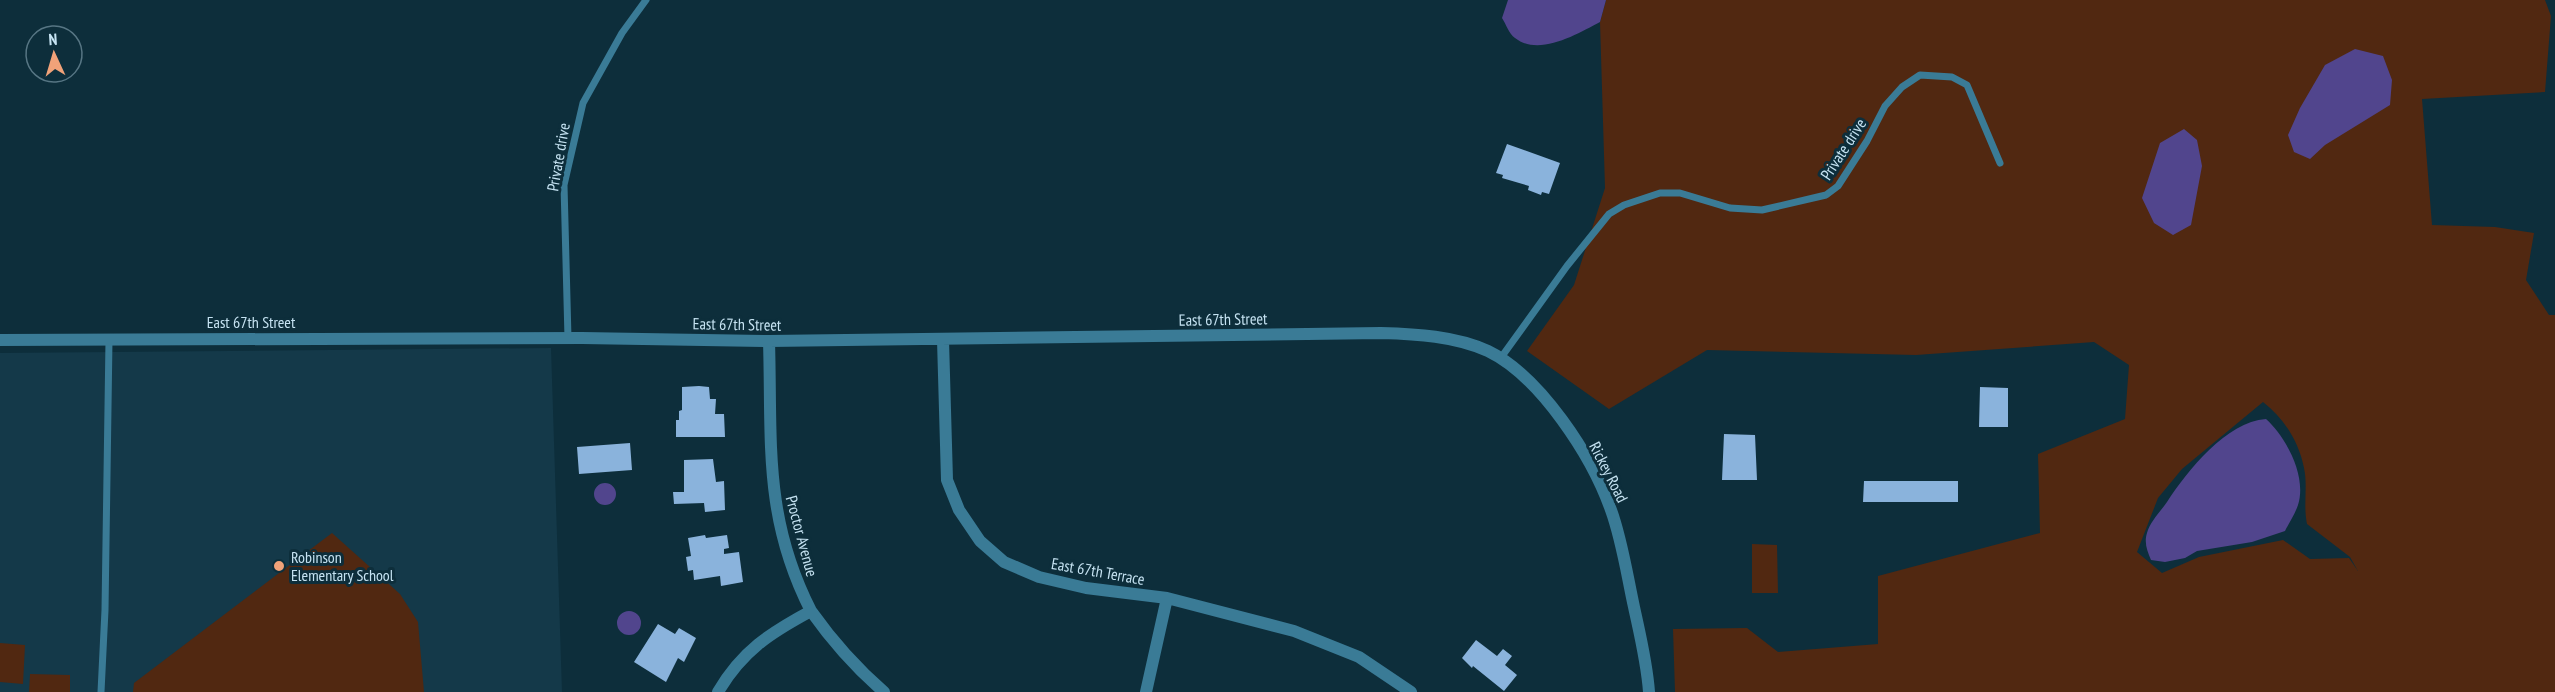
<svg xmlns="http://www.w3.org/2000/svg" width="2555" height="692" font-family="'PT Sans Narrow',sans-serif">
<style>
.built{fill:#143949}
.green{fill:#512811;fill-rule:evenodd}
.water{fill:#51458d}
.building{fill:#8ab3dc}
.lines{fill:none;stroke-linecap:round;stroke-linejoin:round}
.lane{stroke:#3a7b96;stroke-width:7}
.street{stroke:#3a7b96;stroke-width:12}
.poi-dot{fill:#f0a279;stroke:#0d2e3b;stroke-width:2}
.labels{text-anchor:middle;stroke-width:6;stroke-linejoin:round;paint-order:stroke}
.street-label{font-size:16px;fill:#c6e3f2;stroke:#0d2e3b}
.poi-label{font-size:16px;fill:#c6e3f2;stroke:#0d2e3b;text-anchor:start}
</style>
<rect width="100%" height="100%" fill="#0d2e3b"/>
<path class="built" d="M 551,348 L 562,692 L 0,692 L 0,353 Z"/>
<path class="green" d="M 1606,0 L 2545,0 L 2551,16 L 2545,92 L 2422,99 L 2432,225 L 2495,227 L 2534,233 L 2526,280 L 2549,315 L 2555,315 L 2555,692 L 1675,692 L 1673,629 L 1747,628 L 1778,652 L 1878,644 L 1878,576 L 2040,533 L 2038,454 L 2125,419 L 2129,365 L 2094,342 L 1916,355 L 1707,350 L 1609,409 L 1527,351 L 1574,285 L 1605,188 L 1600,22 ZM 2263,402 C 2284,418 2299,442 2304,468 C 2308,486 2303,505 2307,524 L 2350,557 L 2358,571 L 2349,558 L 2310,559 L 2283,540 L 2199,557 L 2162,573 L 2137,552 L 2158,498 L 2182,469 Z
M 332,533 L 400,594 L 418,622 L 424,692 L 133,692 L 134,683 Z
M 1752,544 L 1777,545 L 1778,593 L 1752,593 Z
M 0,643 L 25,645 L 23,684 L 0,682 Z
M 30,674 L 70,675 L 70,692 L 29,692 Z"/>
<path class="water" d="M 1508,0 L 1606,0 L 1600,22 C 1577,34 1539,57 1515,38 C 1509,34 1506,24 1502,18 Z
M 2355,49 L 2383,56 L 2392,80 L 2390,105 L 2325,145 L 2310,159 L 2294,152 L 2288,135 L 2300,108 L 2325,65 Z
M 2184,129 L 2197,140 L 2202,166 L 2191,225 L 2173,235 L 2154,223 L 2142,198 L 2160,143 Z
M 2266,419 C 2287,438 2307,477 2298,505 C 2295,514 2289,523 2285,531 L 2252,542 L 2197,551 L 2185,558 L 2165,562 L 2151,560 C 2147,550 2144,543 2147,533 C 2150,522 2160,512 2167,502 C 2188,470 2226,422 2266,419 Z
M594 494a11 11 0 1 1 22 0a11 11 0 1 1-22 0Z
M617 623a12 12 0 1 1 24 0a12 12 0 1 1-24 0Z"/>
<path class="building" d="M 1507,144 L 1560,163 L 1549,194 L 1542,192 L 1541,195 L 1528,190 L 1529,186 L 1502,178 L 1503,175 L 1496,173 Z
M 699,386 L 709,387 L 710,399 L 716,399 L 715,414 L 724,414 L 725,437 L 676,437 L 676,420 L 679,420 L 679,411 L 682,410 L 682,387 Z
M 1980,387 L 2008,388 L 2008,427 L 1979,427 Z
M 1724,434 L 1755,435 L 1757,480 L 1722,480 Z
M 630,443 L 632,470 L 579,474 L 577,447 Z
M 713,459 L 716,482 L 724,481 L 725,510 L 705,512 L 704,503 L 674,504 L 673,492 L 684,492 L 684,460 Z
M 1864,481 L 1958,481 L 1958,502 L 1863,502 Z
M 705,535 L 706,538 L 727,535 L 729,548 L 724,549 L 724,554 L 739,552 L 743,582 L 721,586 L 720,576 L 694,580 L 693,570 L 688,571 L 686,557 L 691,556 L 688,538 Z
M 658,624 L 675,634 L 679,628 L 696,638 L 684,662 L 678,658 L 666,682 L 634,662 Z
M 1476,640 L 1497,656 L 1503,649 L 1512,656 L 1505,665 L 1517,675 L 1504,691 L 1473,666 L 1472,668 L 1462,658 Z"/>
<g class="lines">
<path class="lane" d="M 568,338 L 564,185 L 583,103 L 622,33 L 646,0
M 1500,359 L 1567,266 L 1609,214 L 1624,205 L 1660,193 L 1680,193 L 1730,208 L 1762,210 L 1826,195 L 1838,186 L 1867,141 L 1885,106 L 1902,87 L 1920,75 L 1952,77 L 1967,85 L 2000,163
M 101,692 L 105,610 L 109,340"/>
<path class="street" d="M 0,340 L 582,338 L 769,341 L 1381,333 C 1416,334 1455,336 1488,351 C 1540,376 1592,456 1611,510 C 1622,540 1627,575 1634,607 C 1640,635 1647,663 1649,692
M 943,340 L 947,480 L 959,510 L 980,541 L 1004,562 L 1039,577 L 1086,588 L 1167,598 L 1294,631 L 1359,657 L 1411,692
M 811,611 C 833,642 855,667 884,692
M 718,692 C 742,651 770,633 811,611 C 763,517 772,442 769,341
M 1146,692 L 1167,598"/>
</g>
<circle class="poi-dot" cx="279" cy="566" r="6"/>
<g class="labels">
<g class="street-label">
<text transform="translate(1843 149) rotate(-57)" y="6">Private drive</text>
<text transform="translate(558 157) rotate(-80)" y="6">Private drive</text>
<text transform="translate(1223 319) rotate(-1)" y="6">East 67th Street</text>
<text x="251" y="328">East 67th Street</text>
<text transform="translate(737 324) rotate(1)" y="6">East 67th Street</text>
<text transform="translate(1609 472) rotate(63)" y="6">Rickey Road</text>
<text transform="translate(802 536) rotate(75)" y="6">Proctor Avenue</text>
<text transform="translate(1098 571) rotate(10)" y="6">East 67th Terrace</text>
</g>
<g class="poi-label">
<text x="291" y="563">Robinson<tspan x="291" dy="18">Elementary School</tspan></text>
</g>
</g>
<g transform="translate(54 54) rotate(356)"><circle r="28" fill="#0d2e3b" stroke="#577684" stroke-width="1.5"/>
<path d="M0-4.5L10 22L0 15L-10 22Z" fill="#f0a279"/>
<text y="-9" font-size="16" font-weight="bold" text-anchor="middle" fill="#c6e3f2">N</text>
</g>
</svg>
